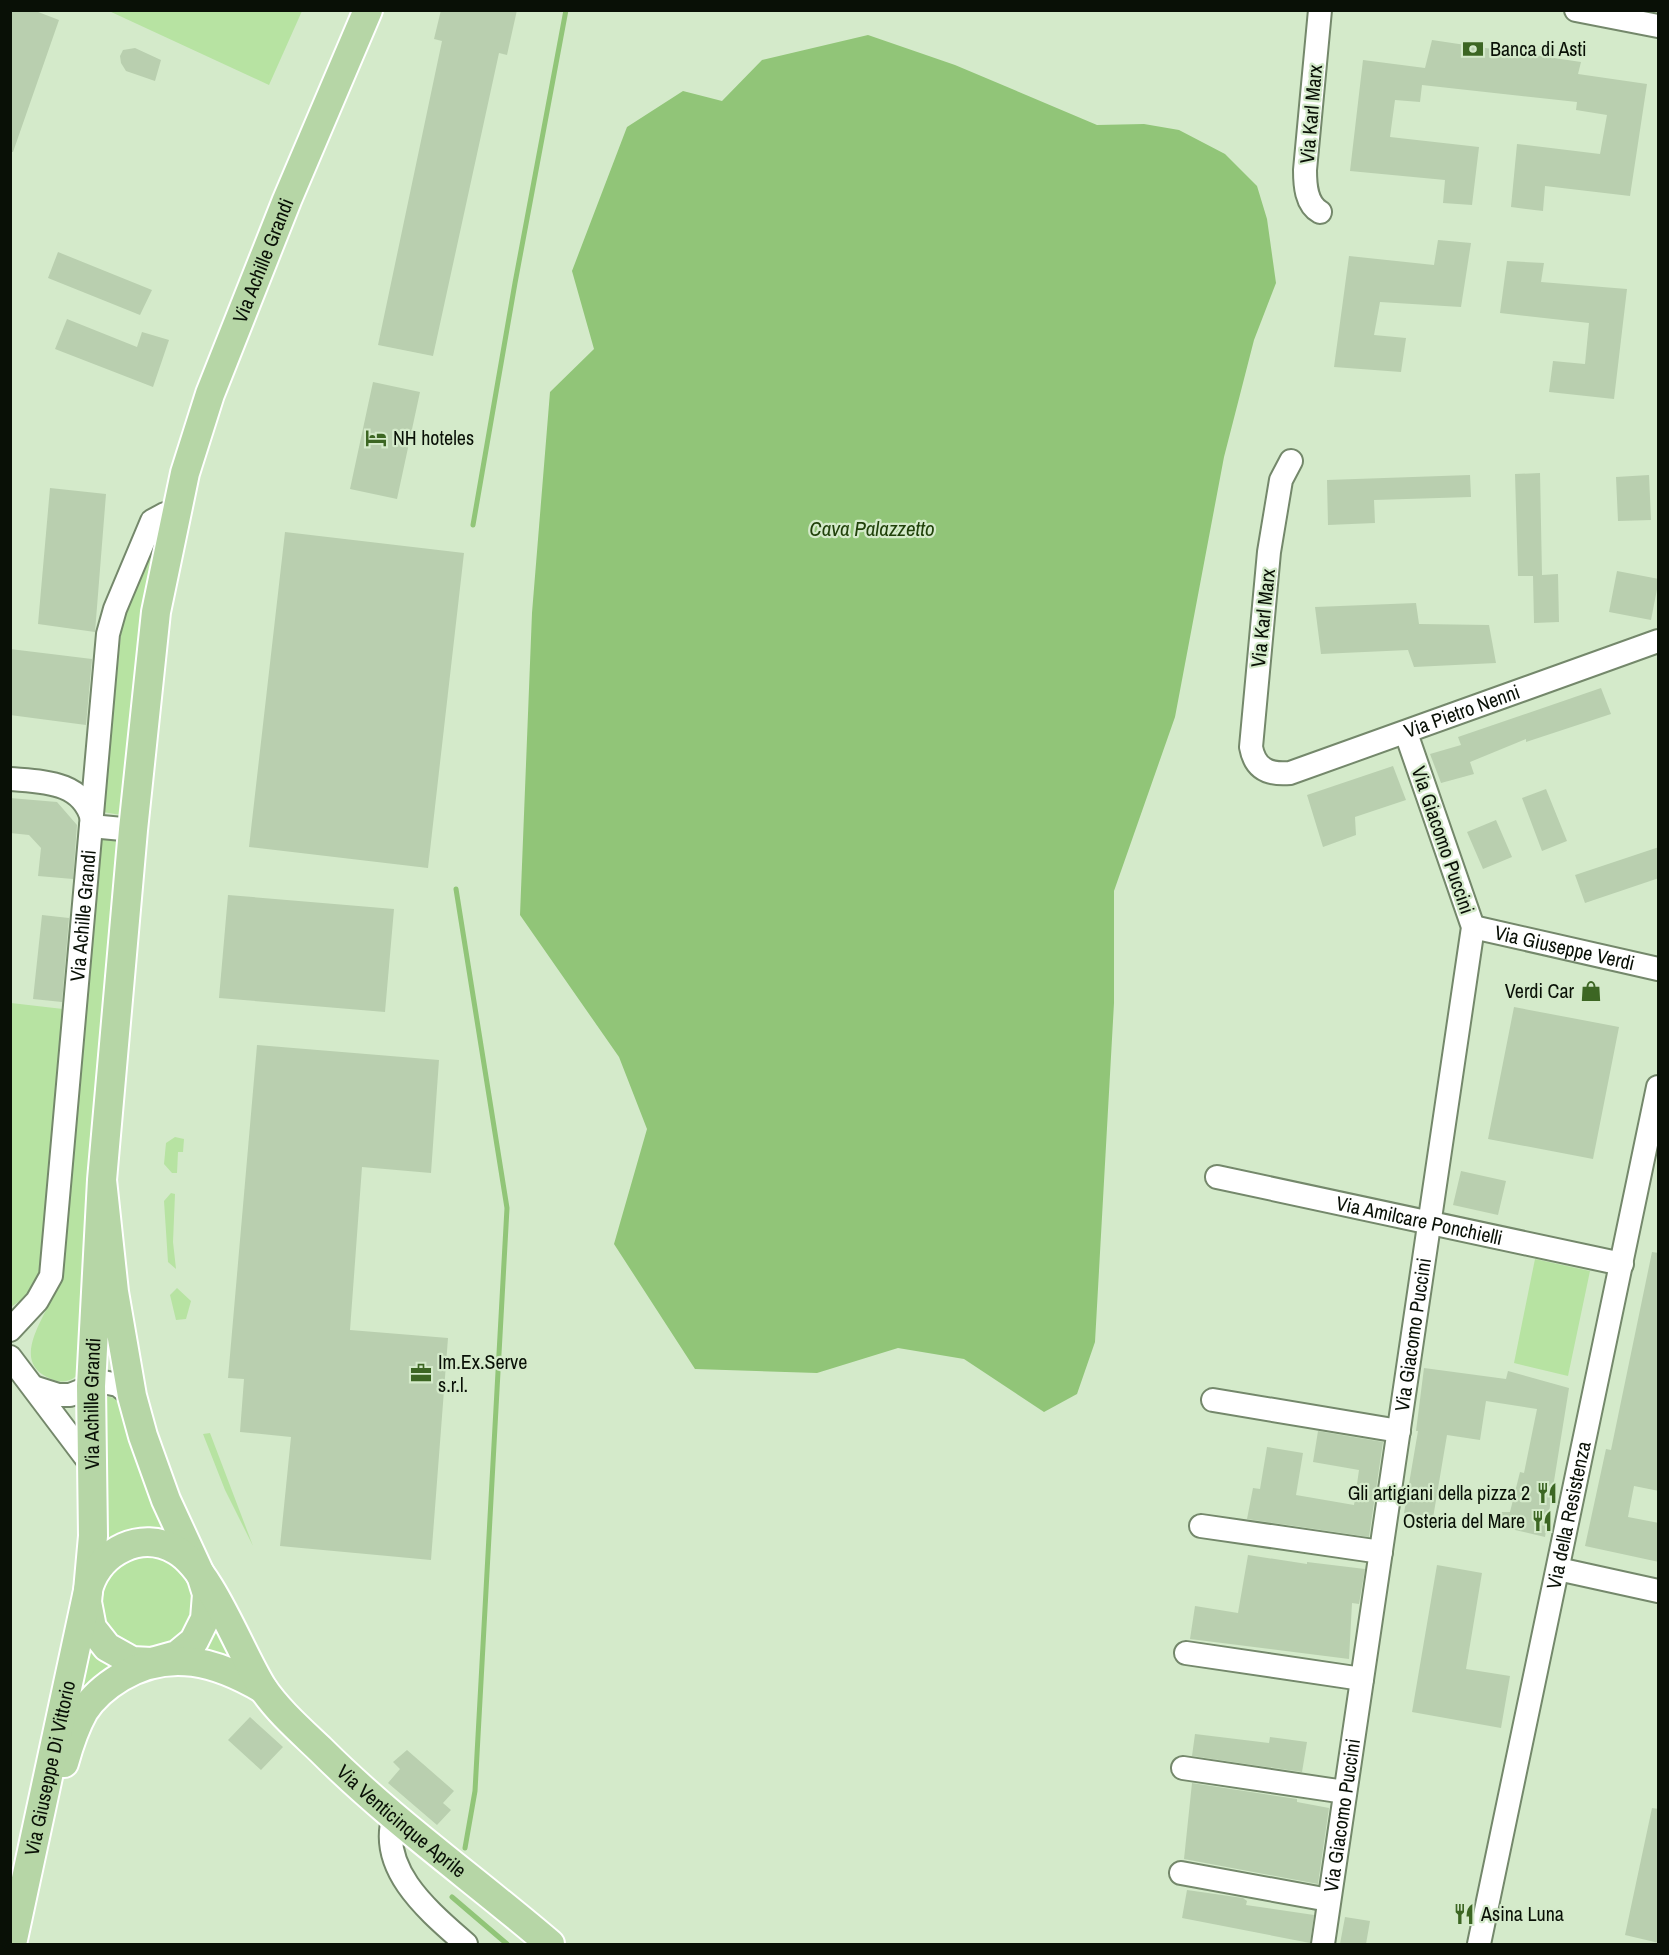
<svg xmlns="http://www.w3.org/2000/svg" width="1669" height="1955" font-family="'Archivo Narrow',sans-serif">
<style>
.green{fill:#b7e3a2}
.water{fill:#91c578}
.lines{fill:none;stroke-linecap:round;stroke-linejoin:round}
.stream{stroke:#91c578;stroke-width:5}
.building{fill:#b9cfaf}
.minor-casing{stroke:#74886b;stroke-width:26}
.major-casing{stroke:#fff;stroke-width:32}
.minor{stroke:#fff;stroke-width:22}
.major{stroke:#b6d6a6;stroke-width:28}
.labels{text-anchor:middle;stroke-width:4.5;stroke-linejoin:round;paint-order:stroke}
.poi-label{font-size:20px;fill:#091006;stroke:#d4eaca;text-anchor:start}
.street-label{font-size:20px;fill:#091006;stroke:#d4eaca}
.water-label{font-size:21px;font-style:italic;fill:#20410a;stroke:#d4eaca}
</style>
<rect width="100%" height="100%" fill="#d4eaca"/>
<path class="green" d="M 109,11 L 302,11 L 269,85 Z
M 148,541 L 159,544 L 121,815 L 103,812 L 122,625 Z
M 102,836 L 120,839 L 81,1372 C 74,1379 67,1383 57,1381 C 0,1364 53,1311 59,1279 Z
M 11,1003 L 63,1009 L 39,1272 L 30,1294 L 11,1307 Z
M 175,1137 L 184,1139 L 183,1152 L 178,1152 L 177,1173 L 172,1173 L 164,1164 L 166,1143 Z
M 171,1193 L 175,1194 L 173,1242 L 176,1269 L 168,1262 L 164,1201 Z
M 1535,1259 L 1590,1271 L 1568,1376 L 1514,1363 Z
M 177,1288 L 191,1301 L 186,1319 L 176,1320 L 170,1295 Z
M 104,1396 L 119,1399 L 132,1448 L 166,1532 L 106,1543 Z
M 210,1433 L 253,1546 L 225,1490 L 203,1434 Z
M99 1603a48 48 0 1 1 96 0a48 48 0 1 1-96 0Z
M 216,1628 L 230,1656 L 204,1650 Z
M 91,1648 L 111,1665 L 98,1676 L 74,1713 L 88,1650 Z"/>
<path class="water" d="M 868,35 L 955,65 L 1097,125 L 1144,124 L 1179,130 L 1225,154 L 1257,186 L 1267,219 L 1276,283 L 1254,340 L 1224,457 L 1175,717 L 1114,891 L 1114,1003 L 1095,1342 L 1077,1394 L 1044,1412 L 964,1359 L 898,1348 L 817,1373 L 695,1369 L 614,1244 L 647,1129 L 619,1057 L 520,915 L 532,613 L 550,392 L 594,349 L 572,271 L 627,127 L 683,91 L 722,101 L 762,60 Z"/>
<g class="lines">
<path class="stream" d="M 473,525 L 515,283 L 566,10
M 456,889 L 507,1208 L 475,1791 L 465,1848
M 452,1897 L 507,1944"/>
</g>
<path class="building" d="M 10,10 L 33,10 L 59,20 L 13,152 L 10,152 Z
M 441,10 L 517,10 L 507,55 L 499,53 L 433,356 L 378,345 L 442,41 L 434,39 Z
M 1432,40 L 1581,62 L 1578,74 L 1647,84 L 1630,196 L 1545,186 L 1543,211 L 1511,207 L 1517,144 L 1600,154 L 1607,115 L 1576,110 L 1577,102 L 1422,85 L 1420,102 L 1395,100 L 1390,137 L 1479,147 L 1472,205 L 1443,203 L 1445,180 L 1350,171 L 1363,60 L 1425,68 Z
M 135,48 L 161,60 L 155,81 L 126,71 L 121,63 L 120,56 L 123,50 Z
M 1438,240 L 1471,243 L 1461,307 L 1380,302 L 1374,335 L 1406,338 L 1401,372 L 1334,367 L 1349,256 L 1434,265 Z
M 58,252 L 152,290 L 140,315 L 48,278 Z
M 1507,261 L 1544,263 L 1541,282 L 1627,289 L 1614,399 L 1549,392 L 1553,361 L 1585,364 L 1589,323 L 1500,313 Z
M 67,319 L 137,347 L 142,332 L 169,340 L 153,387 L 55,349 Z
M 373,382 L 420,392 L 397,499 L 350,489 Z
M 1540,473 L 1542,575 L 1558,574 L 1559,622 L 1534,623 L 1533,576 L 1518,576 L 1515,474 Z
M 1470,475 L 1471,497 L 1374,500 L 1375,523 L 1328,525 L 1327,480 Z
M 1649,475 L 1651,520 L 1618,521 L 1616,477 Z
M 50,488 L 106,494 L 95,632 L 38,624 Z
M 285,532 L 464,553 L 428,868 L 249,847 Z
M 1617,571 L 1659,579 L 1651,620 L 1609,612 Z
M 1416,603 L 1419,624 L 1489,625 L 1496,663 L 1414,667 L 1408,650 L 1321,654 L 1315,607 Z
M 10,649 L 92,659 L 86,725 L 10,715 Z
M 1601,688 L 1611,714 L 1526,742 L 1526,739 L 1470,762 L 1474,774 L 1441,783 L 1430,754 L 1461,745 L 1458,737 Z
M 1393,766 L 1406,800 L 1355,817 L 1356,835 L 1323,847 L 1307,795 Z
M 1546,789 L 1567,841 L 1542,851 L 1522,798 Z
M 10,798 L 57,802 L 77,825 L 73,879 L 38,876 L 41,848 L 29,835 L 10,833 Z
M 1496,820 L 1512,857 L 1483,869 L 1467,832 Z
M 1659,847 L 1659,878 L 1585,903 L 1575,875 Z
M 228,895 L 394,909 L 385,1012 L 219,998 Z
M 42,915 L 69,918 L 62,1002 L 33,999 Z
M 1514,1007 L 1619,1027 L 1593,1159 L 1488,1139 Z
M 257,1045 L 439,1060 L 431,1173 L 362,1167 L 350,1330 L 448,1338 L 431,1560 L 280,1546 L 291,1437 L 240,1432 L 244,1379 L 228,1378 Z
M 1461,1171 L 1506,1181 L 1498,1215 L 1453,1205 Z
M 1652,1252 L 1659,1253 L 1659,1491 L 1634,1486 L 1628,1517 L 1659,1523 L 1659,1562 L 1585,1546 L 1606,1449 L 1611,1450 Z
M 1424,1368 L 1506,1379 L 1508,1371 L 1569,1388 L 1545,1537 L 1498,1526 L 1501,1512 L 1510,1512 L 1520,1472 L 1524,1473 L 1537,1409 L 1486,1401 L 1480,1440 L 1447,1435 L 1433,1518 L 1404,1513 L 1418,1431 L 1416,1431 Z
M 1318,1431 L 1383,1442 L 1369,1537 L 1247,1519 L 1253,1488 L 1260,1489 L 1267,1447 L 1303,1453 L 1296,1495 L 1354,1505 L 1359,1470 L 1313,1462 Z
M 1248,1555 L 1307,1564 L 1307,1562 L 1365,1569 L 1359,1604 L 1352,1603 L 1349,1659 L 1190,1639 L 1195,1606 L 1238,1613 Z
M 1437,1565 L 1482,1573 L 1466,1669 L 1510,1676 L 1501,1728 L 1412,1712 Z
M 250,1717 L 283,1747 L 261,1770 L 228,1740 Z
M 1195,1734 L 1269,1743 L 1270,1737 L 1307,1742 L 1302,1772 L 1192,1756 Z
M 407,1750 L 454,1791 L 443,1803 L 451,1810 L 437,1825 L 388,1783 L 400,1769 L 393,1762 Z
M 1192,1783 L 1297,1799 L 1297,1802 L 1329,1808 L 1318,1884 L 1184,1859 Z
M 1652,1808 L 1659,1809 L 1659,1943 L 1625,1935 Z
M 1187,1890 L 1243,1898 L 1247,1901 L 1246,1905 L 1314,1915 L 1310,1943 L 1182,1918 Z
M 1345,1917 L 1370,1921 L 1366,1944 L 1340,1944 Z"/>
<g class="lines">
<defs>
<g id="minor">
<path d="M 1320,10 L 1305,170 C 1305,185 1306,204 1320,212"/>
<path d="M 1576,10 L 1658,26"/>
<path id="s1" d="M 1291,461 L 1281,480 L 1269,552 L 1251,747 C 1255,769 1269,775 1290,773 L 1658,641"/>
<path d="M 10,779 C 43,782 82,781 92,819"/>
<path d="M 91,826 L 133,830"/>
<path id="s2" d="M 1473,927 L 1658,969"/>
<path id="s3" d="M 1217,1177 L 1622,1264"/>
<path id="s4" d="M 10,1330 L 37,1301 L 51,1276 L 108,634 L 115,609 L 152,521 L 165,514 L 176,516"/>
<path d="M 10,1357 L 93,1467"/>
<path d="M 36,1388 L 58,1395 L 70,1395 L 103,1382 L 118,1385 L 132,1396"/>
<path d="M 1213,1400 L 1399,1431"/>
<path d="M 1201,1526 L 1381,1552"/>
<path d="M 1558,1569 L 1658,1591"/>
<path d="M 1186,1653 L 1362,1679"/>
<path d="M 1183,1768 L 1345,1792"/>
<path d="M 394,1816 C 377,1870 431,1913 466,1944"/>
<path d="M 1181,1873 L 1329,1900"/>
<path id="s5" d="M 1323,1944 L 1473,927 L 1406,733"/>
<path id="s6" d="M 1479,1944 L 1658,1087"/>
</g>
<g id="major">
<path id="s7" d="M 102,1180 L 114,1292 L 132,1396 L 143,1436 L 166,1500 L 202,1578 L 207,1594 L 205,1619 L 194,1641 L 177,1655 L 152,1662 L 132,1661 L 107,1647 L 92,1628 L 87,1602 L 93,1536 L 91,1386 L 102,1180 L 133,830 L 156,612 L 185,473 L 210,394 L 287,200 L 368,10"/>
<path d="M 64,1763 C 69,1745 75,1727 84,1711 C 93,1697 106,1686 121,1677 C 170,1648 217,1662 263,1689"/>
<path id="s8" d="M 12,1944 L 89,1586 C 101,1551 141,1530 176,1550 C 210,1569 240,1652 262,1687 C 277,1710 301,1731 321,1750 C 392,1821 474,1879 550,1944"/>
</g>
</defs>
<use href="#minor" class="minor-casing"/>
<use href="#major" class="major-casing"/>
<use href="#minor" class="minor"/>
<use href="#major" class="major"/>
</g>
<defs>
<symbol id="bank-bare" viewBox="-9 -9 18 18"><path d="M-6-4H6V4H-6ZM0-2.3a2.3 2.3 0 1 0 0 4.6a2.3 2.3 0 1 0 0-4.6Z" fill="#3c6623" stroke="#d4eaca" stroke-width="2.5" paint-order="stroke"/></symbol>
<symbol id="hotel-bare" viewBox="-9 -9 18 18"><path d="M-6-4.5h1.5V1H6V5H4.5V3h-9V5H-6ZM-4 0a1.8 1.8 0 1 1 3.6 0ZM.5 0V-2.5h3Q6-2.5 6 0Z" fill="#3c6623" stroke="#d4eaca" stroke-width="2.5" paint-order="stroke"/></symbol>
<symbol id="shop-bare" viewBox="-9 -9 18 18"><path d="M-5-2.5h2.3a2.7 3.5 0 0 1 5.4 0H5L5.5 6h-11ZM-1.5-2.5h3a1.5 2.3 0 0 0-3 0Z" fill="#3c6623" stroke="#d4eaca" stroke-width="2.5" paint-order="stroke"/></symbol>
<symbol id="office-bare" viewBox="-9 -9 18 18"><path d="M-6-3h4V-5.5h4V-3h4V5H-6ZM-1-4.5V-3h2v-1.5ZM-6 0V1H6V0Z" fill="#3c6623" stroke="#d4eaca" stroke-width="2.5" paint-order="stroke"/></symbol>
<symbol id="restaurant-bare" viewBox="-9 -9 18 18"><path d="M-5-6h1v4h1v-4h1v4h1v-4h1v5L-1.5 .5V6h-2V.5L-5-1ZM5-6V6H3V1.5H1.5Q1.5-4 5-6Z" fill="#3c6623" stroke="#d4eaca" stroke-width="2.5" paint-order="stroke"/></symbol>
</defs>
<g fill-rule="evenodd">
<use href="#bank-bare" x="1458" y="34" width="30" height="30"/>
<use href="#hotel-bare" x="361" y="423" width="30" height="30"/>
<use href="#shop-bare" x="1576" y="976" width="30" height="30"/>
<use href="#office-bare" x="406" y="1358" width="30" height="30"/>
<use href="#restaurant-bare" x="1532" y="1478" width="30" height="30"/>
<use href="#restaurant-bare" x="1527" y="1506" width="30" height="30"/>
<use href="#restaurant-bare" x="1449" y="1899" width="30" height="30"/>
</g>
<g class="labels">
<g class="poi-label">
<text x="1490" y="56">Banca di Asti</text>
<text x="393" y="445">NH hoteles</text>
<text x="1574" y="998" text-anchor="end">Verdi Car</text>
<text x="438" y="1369">Im.Ex.Serve<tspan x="438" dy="23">s.r.l.</tspan></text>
<text x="1530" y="1500" text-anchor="end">Gli artigiani della pizza 2</text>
<text x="1525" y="1528" text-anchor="end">Osteria del Mare</text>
<text x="1481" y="1921">Asina Luna</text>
</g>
<g class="street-label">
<text transform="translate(1311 114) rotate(-85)" y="7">Via Karl Marx</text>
<text dy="7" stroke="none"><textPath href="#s7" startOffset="1989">Via Achille Grandi</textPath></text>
<text transform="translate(1263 618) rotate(-84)" y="7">Via Karl Marx</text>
<text dy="7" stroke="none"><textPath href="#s1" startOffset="526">Via Pietro Nenni</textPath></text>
<text transform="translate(1443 840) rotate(71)" y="7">Via Giacomo Puccini</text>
<text dy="7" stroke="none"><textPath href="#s4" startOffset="430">Via Achille Grandi</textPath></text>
<text dy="7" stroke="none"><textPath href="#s2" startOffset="94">Via Giuseppe Verdi</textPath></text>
<text dy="7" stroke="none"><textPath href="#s3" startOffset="207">Via Amilcare Ponchielli</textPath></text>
<text dy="7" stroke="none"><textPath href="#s5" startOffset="616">Via Giacomo Puccini</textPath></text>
<text dy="7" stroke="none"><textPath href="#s7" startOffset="826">Via Achille Grandi</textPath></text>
<text dy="7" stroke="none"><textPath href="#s6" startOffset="438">Via della Resistenza</textPath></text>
<text dy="7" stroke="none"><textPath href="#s8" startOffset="180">Via Giuseppe Di Vittorio</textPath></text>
<text dy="7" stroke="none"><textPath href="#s5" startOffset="130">Via Giacomo Puccini</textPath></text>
<text dy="7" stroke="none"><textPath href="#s8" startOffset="831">Via Venticinque Aprile</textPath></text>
</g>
<g class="water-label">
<text x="872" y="536">Cava Palazzetto</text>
</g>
</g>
<rect width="1669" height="1955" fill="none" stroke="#091006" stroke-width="24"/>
</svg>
